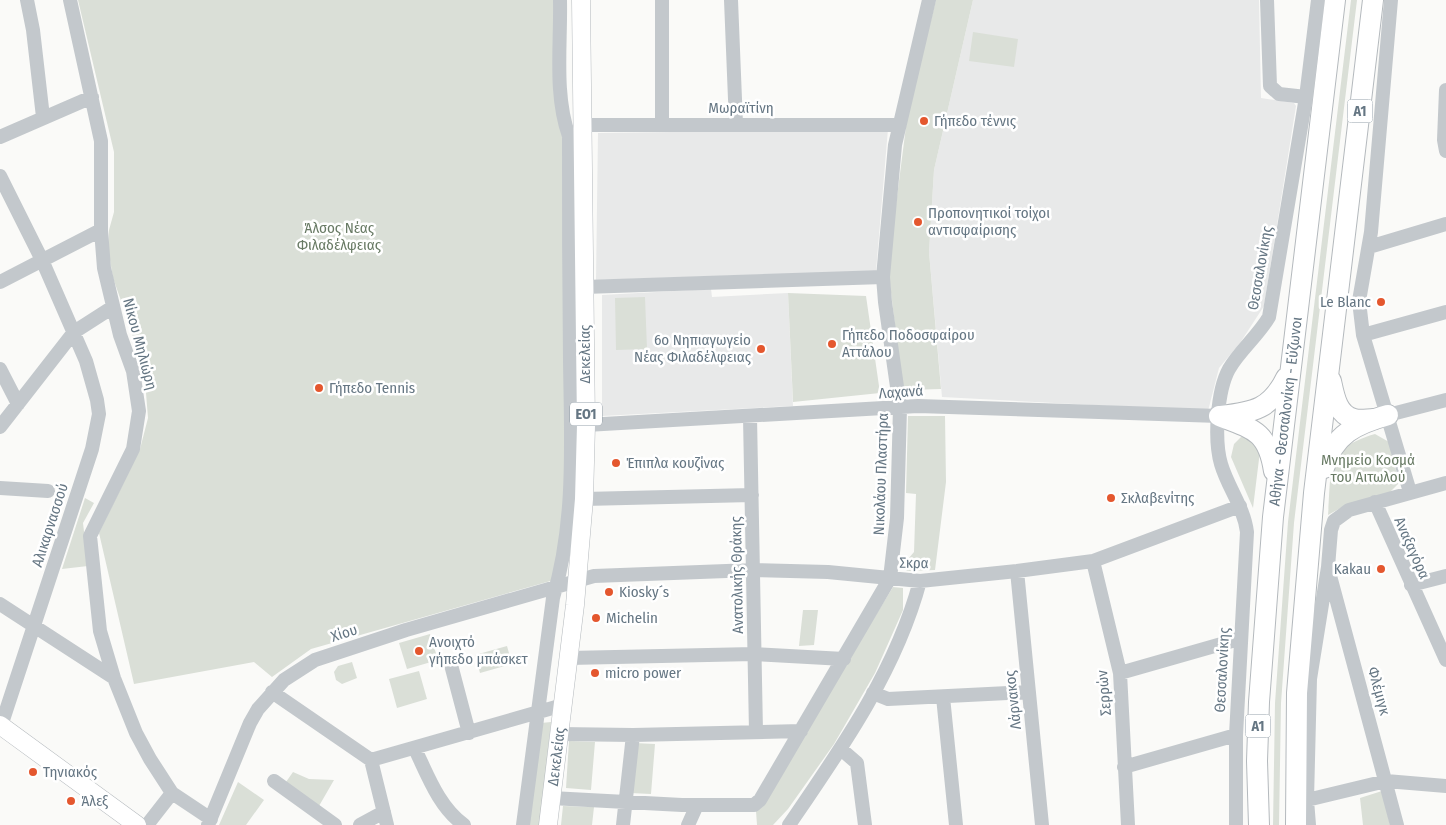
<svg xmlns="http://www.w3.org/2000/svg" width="1446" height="825" font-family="'Fira Sans Condensed',sans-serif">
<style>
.built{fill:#e8e9e9}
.green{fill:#dadfd7}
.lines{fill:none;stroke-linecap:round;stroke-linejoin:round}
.major-casing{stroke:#b5babe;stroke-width:19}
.highway-casing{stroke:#b4b9bd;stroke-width:22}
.minor{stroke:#c3c8cc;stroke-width:14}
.major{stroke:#fff;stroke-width:18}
.highway{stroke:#fff;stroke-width:20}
.poi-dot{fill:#e4572e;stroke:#fff;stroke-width:2}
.labels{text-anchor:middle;stroke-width:5;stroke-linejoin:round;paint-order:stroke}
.shield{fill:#fff;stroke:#939fa8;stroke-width:1}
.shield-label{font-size:14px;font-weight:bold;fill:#657683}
.street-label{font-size:15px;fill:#657683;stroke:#fff}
.poi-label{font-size:15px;fill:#657683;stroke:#fff;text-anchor:start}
.park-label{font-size:15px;fill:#687a64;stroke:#fff}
</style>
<rect width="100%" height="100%" fill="#fafaf8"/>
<path class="built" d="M 973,0 L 1259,0 L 1261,98 L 1294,103 L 1296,106 L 1264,306 L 1240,343 L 1219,368 L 1208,411 L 942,397 L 929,252 L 934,170 Z
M 888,129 L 876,271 L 596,280 L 598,133 Z
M 711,289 L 712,297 L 788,293 L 793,406 L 602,416 L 602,295 Z"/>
<path class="green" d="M 78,0 L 557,0 L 566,136 L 567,483 L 554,580 L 311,649 L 272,677 L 254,662 L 134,684 L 99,533 L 140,449 L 148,418 L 146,393 L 131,329 L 113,278 L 108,248 L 109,230 L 114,212 L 114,152 Z
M 936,0 L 973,0 L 934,170 L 929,252 L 941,389 L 907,390 L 902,385 L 888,267 L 908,111 Z
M 1351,0 L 1357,0 L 1294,523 L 1281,703 L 1279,825 L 1273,825 L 1275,703 L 1288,522 Z
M 973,32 L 1018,39 L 1014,67 L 969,61 Z
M 788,293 L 866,296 L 880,393 L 793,402 Z
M 645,297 L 647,349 L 616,350 L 615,298 Z
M 908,416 L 945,416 L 946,482 L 935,570 L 907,571 L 903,565 L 914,552 L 916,494 L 906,493 Z
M 1375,434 L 1389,442 L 1399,483 L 1390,492 L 1344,506 L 1328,515 C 1332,470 1324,449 1375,434 Z
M 1241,437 L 1251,438 L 1260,451 L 1253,508 L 1231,457 L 1234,444 Z
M 85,498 L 94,503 L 83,523 L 88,566 L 62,569 Z
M 893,587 L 903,588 L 903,610 L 875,673 L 834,744 L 788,809 L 773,825 L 757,825 L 756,811 Z
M 803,610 L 818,610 L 814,645 L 799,646 Z
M 430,634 L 438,660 L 407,669 L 399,643 Z
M 507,646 L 512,664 L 480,673 L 475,655 Z
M 352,662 L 357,678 L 342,684 L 336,680 L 334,672 L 338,666 Z
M 419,671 L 427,699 L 397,708 L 389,679 Z
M 551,722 L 540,825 L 527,825 L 541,723 Z
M 569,741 L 595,742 L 591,790 L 566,788 Z
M 634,743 L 655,744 L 651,794 L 630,793 Z
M 293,772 L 309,779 L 334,780 L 319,806 L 286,782 Z
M 238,782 L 264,800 L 246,825 L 219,825 Z
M 1382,791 L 1390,825 L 1363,825 L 1360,798 Z
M 563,806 L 594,807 L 592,825 L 561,825 Z"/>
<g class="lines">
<defs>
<g id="major">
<path d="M 0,725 L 137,825"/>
<path id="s1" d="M 548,825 L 575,605 L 584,499 L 586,425 L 581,0"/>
</g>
<g id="highway">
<path d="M 1331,381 C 1334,395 1337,415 1354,419 C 1360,421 1368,419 1374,419"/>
<path d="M 1219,416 C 1254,429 1268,432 1274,471"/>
<path d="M 1221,416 C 1254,412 1271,409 1286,378"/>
<path d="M 1324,468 C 1334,434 1356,424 1388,415"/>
<path id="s2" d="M 1259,825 L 1257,761 L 1259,702 L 1273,517 L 1335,0"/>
<path d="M 1296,825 L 1297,693 L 1314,493 L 1373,0"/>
</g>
</defs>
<use href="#major" class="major-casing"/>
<use href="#highway" class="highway-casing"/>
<path class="minor" d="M 27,0 L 33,30 L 43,117
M 70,0 L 101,141 L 101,230 L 104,268 L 120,335 L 133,371 L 139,411 L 133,449 L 90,536 L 100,631 L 114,678 L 136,733 L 150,759 L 172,793 L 211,819
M 662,0 L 662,124
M 731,0 L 736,124
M 1267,0 L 1270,86 L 1279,94 L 1306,97
M 1391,0 L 1371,232 L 1359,301 L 1363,335 L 1410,492
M 1446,90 L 1444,140 L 1446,151
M 583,125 L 898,125
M 0,137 L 92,97
M 0,176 L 42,260 L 86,361 L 97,400 L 99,414 L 92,449 L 1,726
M 1369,247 L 1446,224
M 0,282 L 101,230
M 584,287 L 883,277
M 1363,335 L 1446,312
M 0,369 L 18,404
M 1388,415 L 1446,400
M 750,417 L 756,732
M 586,425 L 918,406 L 1219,416
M 0,427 L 74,332 L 113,307
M 0,488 L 48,491
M 584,499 L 752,495
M 1375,502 L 1446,660
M 1093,561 L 1120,673 L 1128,825
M 1017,571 L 1042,825
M 1329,572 L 1397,825
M 1411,585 L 1446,576
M 0,604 L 114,678
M 569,658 L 754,654 L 844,659
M 450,661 L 469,733
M 1120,673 L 1239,639
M 272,692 L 371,760 L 387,825
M 873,693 L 888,699 L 1029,692
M 943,697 L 956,825
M 559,734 L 633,735 L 801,731
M 415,749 C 428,776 439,807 464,825
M 842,750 L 857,763 L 865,825
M 371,760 L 563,705
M 1124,767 L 1236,735
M 274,781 L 335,825
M 551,798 L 682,805 L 754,805 L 760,800 L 890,578 L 897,518 L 900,408 L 885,302 L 883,277 L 895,145 L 929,0
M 1307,800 L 1386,781 L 1446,786
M 147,825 L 172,793
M 208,825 L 250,723 L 258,709 L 284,680 L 315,660 L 406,630 L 594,576 L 753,570 L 828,572 L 920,581 L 1017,571 L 1093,561 L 1240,506
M 360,825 L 384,812
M 523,825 L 553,598 C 576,521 571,439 570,360 C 569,285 569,211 569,136 C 554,95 561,44 560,0
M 623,825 L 633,735
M 688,825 L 697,805
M 789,825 C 841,749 896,671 920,581
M 1236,825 L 1236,735 L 1247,532 C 1244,507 1228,488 1221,464 C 1214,440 1217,391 1229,369 C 1240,350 1258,336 1269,317 L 1306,97 L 1318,0
M 1309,825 L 1307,800 L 1310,679 L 1328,567 L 1331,530 L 1334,521 L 1349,510 L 1446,483"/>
<use href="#major" class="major"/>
<use href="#highway" class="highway"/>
</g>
<g class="poi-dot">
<circle cx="924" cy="121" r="5"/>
<circle cx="918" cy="222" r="5"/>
<circle cx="1381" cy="302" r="5"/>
<circle cx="832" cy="344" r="5"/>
<circle cx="761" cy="349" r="5"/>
<circle cx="319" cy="388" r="5"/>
<circle cx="616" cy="463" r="5"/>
<circle cx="1111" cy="498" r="5"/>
<circle cx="1381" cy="569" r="5"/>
<circle cx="609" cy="592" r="5"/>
<circle cx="596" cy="618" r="5"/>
<circle cx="419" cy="651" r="5"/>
<circle cx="595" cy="673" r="5"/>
<circle cx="33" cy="772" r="5"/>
<circle cx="71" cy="801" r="5"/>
</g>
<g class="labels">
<g class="shield">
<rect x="1347.5" y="99.5" width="25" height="23" rx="4"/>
<rect x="570" y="402.5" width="32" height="23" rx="4"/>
<rect x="1245.5" y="714.5" width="25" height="23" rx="4"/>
</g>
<g class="shield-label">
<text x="1360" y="116">Α1</text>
<text x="586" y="419">ΕΟ1</text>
<text x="1258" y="731">Α1</text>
</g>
<g class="street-label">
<text x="741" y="113">Μωραϊτίνη</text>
<text transform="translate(1260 268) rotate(-80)" y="5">Θεσσαλονίκης</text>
<text transform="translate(140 344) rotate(75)" y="5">Νίκου Μηλιώρη</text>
<text transform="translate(585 354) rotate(-90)" y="5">Δεκελείας</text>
<text transform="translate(901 392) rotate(-4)" y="5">Λαχανά</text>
<text dy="5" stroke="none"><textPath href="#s2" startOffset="415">Αθήνα - Θεσσαλονίκη - Εύζωνοι</textPath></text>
<text transform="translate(881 474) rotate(-88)" y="5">Νικολάου Πλαστήρα</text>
<text transform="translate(50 525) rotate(-72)" y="5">Αλικαρνασσού</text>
<text transform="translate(1412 548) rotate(66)" y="5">Αναξαγόρα</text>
<text transform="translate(914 563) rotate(1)" y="5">Σκρα</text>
<text transform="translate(737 575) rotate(-91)" y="5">Ανατολικής Θράκης</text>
<text transform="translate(344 633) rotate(-18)" y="5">Χίου</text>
<text transform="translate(1222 670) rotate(-87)" y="5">Θεσσαλονίκης</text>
<text transform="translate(1379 691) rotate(75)" y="5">Φλέμιγκ</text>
<text transform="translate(1104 693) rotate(-95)" y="5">Σερρών</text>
<text transform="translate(1013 700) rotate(-96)" y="5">Λάρνακος</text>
<text dy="5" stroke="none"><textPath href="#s1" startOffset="69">Δεκελείας</textPath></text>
</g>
<g class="poi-label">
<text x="934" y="126">Γήπεδο τέννις</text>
<text x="928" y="218">Προπονητικοί τοίχοι<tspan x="928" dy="17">αντισφαίρισης</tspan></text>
<text x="1371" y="307" text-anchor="end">Le Blanc</text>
<text x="842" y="340">Γήπεδο Ποδοσφαίρου<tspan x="842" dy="17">Αττάλου</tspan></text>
<text x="751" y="345" text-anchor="end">6ο Νηπιαγωγείο<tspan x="751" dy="17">Νέας Φιλαδέλφειας</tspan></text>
<text x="329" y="393">Γήπεδο Tennis</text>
<text x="626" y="468">Έπιπλα κουζίνας</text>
<text x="1121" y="503">Σκλαβενίτης</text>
<text x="1371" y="574" text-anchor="end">Kakau</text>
<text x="619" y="597">Kiosky´s</text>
<text x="606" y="623">Michelin</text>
<text x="429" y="647">Ανοιχτό<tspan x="429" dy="17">γήπεδο μπάσκετ</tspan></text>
<text x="605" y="678">micro power</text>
<text x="43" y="777">Τηνιακός</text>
<text x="81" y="806">Άλεξ</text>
</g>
<g class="park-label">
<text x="339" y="233">Άλσος Νέας<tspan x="339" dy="17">Φιλαδέλφειας</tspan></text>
<text x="1368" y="465">Μνημείο Κοσμά<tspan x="1368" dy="17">του Αιτωλού</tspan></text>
</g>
</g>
</svg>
